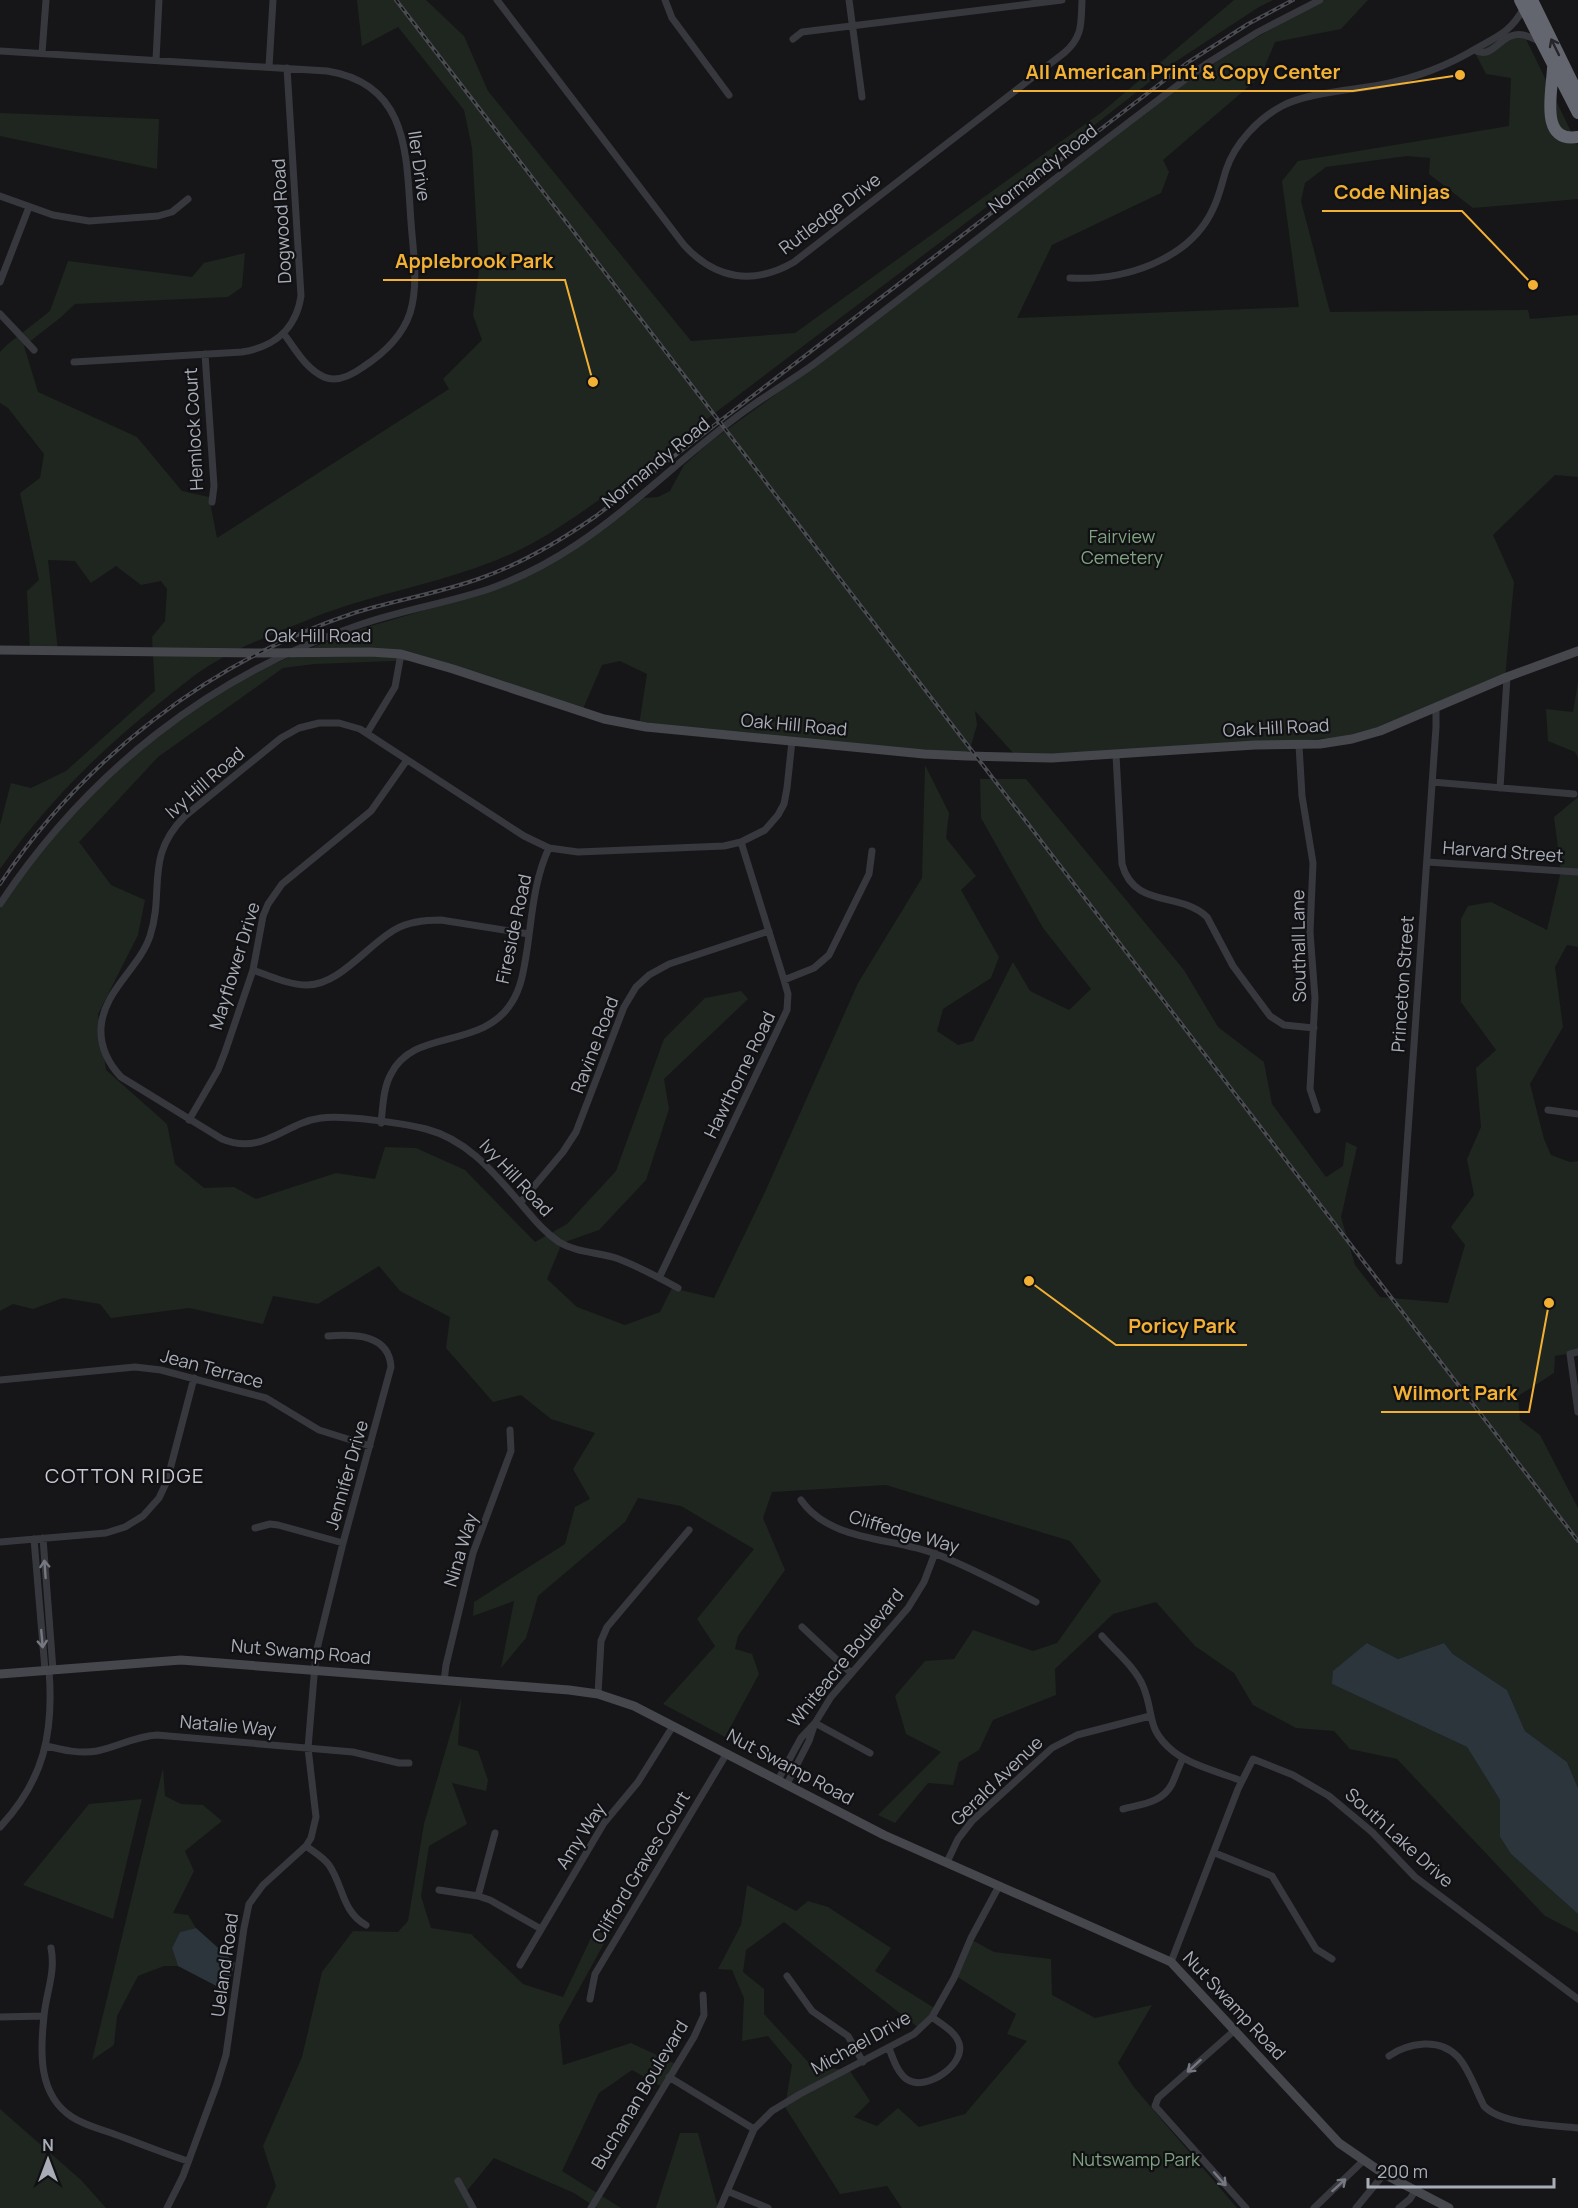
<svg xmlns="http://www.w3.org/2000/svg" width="1578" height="2208" font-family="Manrope,sans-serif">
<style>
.green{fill:#1e261f}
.water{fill:#2c353c}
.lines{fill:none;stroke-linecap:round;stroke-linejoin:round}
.street{stroke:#37383d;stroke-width:7}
.secondary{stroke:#45474d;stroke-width:9}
.highway{stroke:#63666e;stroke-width:12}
.rail-casing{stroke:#4a4c52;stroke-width:4}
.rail{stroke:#111113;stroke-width:1.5;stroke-dasharray:4.5;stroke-linecap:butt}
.oneway{stroke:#26262a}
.oneway2{stroke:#757881}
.labels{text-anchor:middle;stroke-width:4.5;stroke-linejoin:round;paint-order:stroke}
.street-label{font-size:18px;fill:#a8adb8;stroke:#111113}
.park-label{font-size:18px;fill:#7fa381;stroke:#111113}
.neighbourhood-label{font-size:20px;letter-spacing:1.5px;fill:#c9ccd4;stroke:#111113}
.leader{fill:none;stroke:#f2b134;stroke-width:2}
.callout-dot{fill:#f2b134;stroke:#111113;stroke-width:2}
.callout-label{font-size:20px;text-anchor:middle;font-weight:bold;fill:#f2b134;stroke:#111113;stroke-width:4.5;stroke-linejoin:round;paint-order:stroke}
</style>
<rect width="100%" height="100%" fill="#161618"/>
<path class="green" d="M 357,0 L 426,0 L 464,36 L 488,91 L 691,341 L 795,333 L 1102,112 L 1234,0 L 1273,0 L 1259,7 L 1175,62 L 1087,131 L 616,488 C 583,511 550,536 513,553 C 448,583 376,592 310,619 C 278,632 244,645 215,662 C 194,674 175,691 156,706 C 97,753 44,807 0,869 L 0,825 L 11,783 L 31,788 L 66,771 L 155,691 L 152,637 L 165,621 L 167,589 L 161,581 L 141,585 L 116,566 L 91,583 L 75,561 L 48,560 L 58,651 L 30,651 L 27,591 L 39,580 L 20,493 L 40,478 L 44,454 L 8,408 L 0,403 L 0,352 L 8,344 L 50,311 L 68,261 L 192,277 L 204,263 L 245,253 L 242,287 L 228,297 L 75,304 L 60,318 L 24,346 L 38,392 L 137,437 L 182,491 L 209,497 L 217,538 L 449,389 L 443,379 L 482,340 L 473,315 L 479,270 L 472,148 L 464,110 L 398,27 L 362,46 Z
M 1325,0 L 1368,0 L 1341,29 L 1275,42 L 1261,76 L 1163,160 L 1169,172 L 1161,193 L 1052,245 L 1017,318 L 1299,307 L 1282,181 L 1298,161 L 1509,126 L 1511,78 L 1486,74 L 1474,51 L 1505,36 L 1525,37 L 1578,146 L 1578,199 L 1473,208 L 1429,174 L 1430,158 L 1407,156 L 1326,167 L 1305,183 L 1301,201 L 1330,312 L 1528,310 L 1530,319 L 1578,315 L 1578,477 L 1555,475 L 1493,535 L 1514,582 L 1505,678 L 1366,736 L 1016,756 L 975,711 L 977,725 L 968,756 L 639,725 L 647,674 L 620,661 L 602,665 L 582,711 L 421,660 L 314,664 L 283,668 L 158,757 L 79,842 L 111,885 L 145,900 L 138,935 L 98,1014 L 106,1070 L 167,1124 L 175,1164 L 204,1188 L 234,1187 L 256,1199 L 336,1173 L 375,1179 L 385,1147 L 416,1148 L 465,1170 L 535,1242 L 567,1224 L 616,1171 L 664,1039 L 705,998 L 741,991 L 748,999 L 664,1079 L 669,1109 L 646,1180 L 599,1230 L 562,1243 L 547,1279 L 577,1307 L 625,1325 L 660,1312 L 672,1288 L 714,1298 L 765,1192 L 858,983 L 922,878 L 925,765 L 949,813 L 946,838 L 976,876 L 961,890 L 999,957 L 991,978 L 943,1009 L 937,1031 L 958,1045 L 973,1041 L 1013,962 L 1030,991 L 1069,1010 L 1091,989 L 1043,928 L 981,818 L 980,779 L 1026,779 L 1184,970 L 1218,1027 L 1264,1062 L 1272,1104 L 1326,1177 L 1343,1166 L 1346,1142 L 1357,1147 L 1341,1217 L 1355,1265 L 1380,1297 L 1448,1303 L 1465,1245 L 1451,1227 L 1474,1195 L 1467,1159 L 1481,1127 L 1476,1068 L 1496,1050 L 1461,1002 L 1461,919 L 1468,906 L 1491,902 L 1547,930 L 1561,871 L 1554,817 L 1578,797 L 1578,947 L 1567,945 L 1555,967 L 1563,1027 L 1530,1084 L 1544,1139 L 1551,1155 L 1570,1162 L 1578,1161 L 1578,1352 L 1555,1356 L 1554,1373 L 1518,1396 L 1520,1420 L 1540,1435 L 1578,1508 L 1578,1788 L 1567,1762 L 1525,1731 L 1507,1690 L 1453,1654 L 1444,1643 L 1398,1659 L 1367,1643 L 1332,1684 L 1467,1747 L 1500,1800 L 1500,1837 L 1511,1854 L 1578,1914 L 1578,1933 L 1545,1916 L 1397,1759 L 1350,1749 L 1334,1731 L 1296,1728 L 1253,1705 L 1234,1673 L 1195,1646 L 1156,1602 L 1113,1614 L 1055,1669 L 1056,1695 L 993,1720 L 979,1750 L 959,1762 L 953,1785 L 928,1783 L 895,1823 L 878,1815 L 941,1752 L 906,1734 L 895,1696 L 925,1661 L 954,1659 L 973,1630 L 1033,1651 L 1057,1643 L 1101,1581 L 1070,1541 L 886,1485 L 772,1492 L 763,1518 L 785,1570 L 738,1636 L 735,1649 L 752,1654 L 759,1674 L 725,1737 L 663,1704 L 715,1646 L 697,1619 L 754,1549 L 681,1506 L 638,1498 L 625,1522 L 538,1596 L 526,1638 L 501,1668 L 514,1601 L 473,1616 L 474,1602 L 565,1544 L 575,1507 L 590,1499 L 573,1469 L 595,1433 L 551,1419 L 521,1395 L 493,1402 L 446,1348 L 450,1317 L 400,1291 L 379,1266 L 318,1304 L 273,1296 L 263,1324 L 189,1308 L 111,1318 L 100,1304 L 63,1298 L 33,1309 L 13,1304 L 0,1311 L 0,909 L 22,877 L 81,803 L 167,727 L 252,673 L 347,633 L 483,593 L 521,578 L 613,522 L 644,498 L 658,497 L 670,491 L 684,465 L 710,442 L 831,354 L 1173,91 C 1222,57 1272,27 1325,0 Z
M 0,113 L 159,119 L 157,169 L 0,136 Z
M 1578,682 L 1578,758 L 1575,752 L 1548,741 L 1546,709 L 1573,712 Z
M 461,1698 L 458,1745 L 478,1751 L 488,1780 L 486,1791 L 452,1783 L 467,1824 L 429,1846 L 421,1896 L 431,1928 L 471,1934 L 523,1984 L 563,1997 L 600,1919 L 625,1889 L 628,1900 L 559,2025 L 563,2065 L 631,2043 L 678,2065 L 664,2088 L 632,2070 L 599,2093 L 562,2171 L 621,2208 L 597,2208 L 574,2193 L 494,2158 L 466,2192 L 476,2208 L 266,2208 L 276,2186 L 263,2146 L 302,2057 L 322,1972 L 353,1931 L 398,1932 L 408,1921 L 424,1824 Z
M 163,1768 L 165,1796 L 181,1804 L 203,1805 L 222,1821 L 185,1851 L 194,1871 L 173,1913 L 188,1915 L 196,1928 L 180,1932 L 172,1948 L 178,1966 L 164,1966 L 138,1976 L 117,2016 L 114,2045 L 92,2060 Z
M 142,1799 L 113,1919 L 23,1885 L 89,1804 Z
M 747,1885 L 796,1911 L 808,1901 L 828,1907 L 891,1948 L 875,1971 L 936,2009 L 920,2029 L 784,1922 L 746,1950 L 743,1972 L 764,1989 L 764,2014 L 811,2065 L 850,2071 L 870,2101 L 854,2117 L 877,2126 L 898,2108 L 919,2127 L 965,2114 L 1027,2041 L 1007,2034 L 1016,2014 L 956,1976 L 972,1940 L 994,1952 L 1051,1959 L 1052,1995 L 1095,2018 L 1152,2005 L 1118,2063 L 1133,2086 L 1237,2208 L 902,2208 L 887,2186 L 840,2194 L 785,2107 L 792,2065 L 768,2036 L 742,2041 L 744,1998 L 732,1970 L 718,1969 L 741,1925 Z
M 0,2109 L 81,2180 L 106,2208 L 0,2208 Z
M 680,2133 L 698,2133 L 718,2208 L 656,2208 Z"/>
<path class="water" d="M 1367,1643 L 1398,1659 L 1444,1643 L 1453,1654 L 1507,1690 L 1525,1731 L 1567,1762 L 1578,1788 L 1578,1914 L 1511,1854 L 1500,1837 L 1500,1800 L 1467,1747 L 1332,1684 L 1333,1671 Z
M 196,1928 L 235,1963 L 226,1991 L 178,1966 L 172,1948 L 180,1932 Z"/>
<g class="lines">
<path class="street" d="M 497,0 L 684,245 C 715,279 753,286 794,262 L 1064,53 C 1083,37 1081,23 1082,0
M 665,0 L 672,18 L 729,95
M 849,0 L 862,97
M 793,39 L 802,32 L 1062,0
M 1474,50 C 1491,59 1497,41 1511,36 C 1521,32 1530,37 1539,41
M 0,51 L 327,71 C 410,84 406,156 411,222 C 413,251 419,284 410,313 C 402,337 383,354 363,367 C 352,375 338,383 324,377 C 306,369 296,350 284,334
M 42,53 L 46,0
M 156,60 L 159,0
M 269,67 L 273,0
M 0,196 L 53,215 L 89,221 L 158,216 L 172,212 L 188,199
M 1070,278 C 1123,281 1189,261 1213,209 C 1219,197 1222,183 1226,170 C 1235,143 1258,119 1282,106 C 1306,93 1352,90 1380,85 C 1415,78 1446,67 1477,48 C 1500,35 1510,32 1524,8
M 0,282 L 29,207
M 0,314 L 34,350
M 205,354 L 214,486 L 212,502
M 74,362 L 242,352 C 274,347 296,329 301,296 L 287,68
M 367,733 L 395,687 L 401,654
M 1299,745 L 1302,796 L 1313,863 L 1310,932 L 1315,998 L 1310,1089 L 1317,1110
M 1116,755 L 1122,864 C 1134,909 1180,891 1207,917 L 1233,966 L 1270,1016 L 1284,1025 L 1314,1028
M 1432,782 L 1574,794
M 1500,788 L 1507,677
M 1427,862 L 1578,872
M 0,904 C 87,773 210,675 359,625 C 402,610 447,603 489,589 C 520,578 549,563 576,545 C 636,505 687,452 746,410 C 768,394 792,380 814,364 C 946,265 1074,162 1206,64 L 1258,32 L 1320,0
M 253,970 C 270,976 289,985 307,985 C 340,985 368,944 396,929 C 410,921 426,920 441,920 L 529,934
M 784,980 L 814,968 L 829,955 L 869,874 L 872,851
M 1548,1110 L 1578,1114
M 189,1120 L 218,1070 L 225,1052 L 253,970 L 263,916 L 268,904 L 282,884 L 371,811 L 407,760
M 381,1123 C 383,1107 383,1088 391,1074 C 414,1027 482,1051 512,1002 C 522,986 524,968 527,950 C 532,916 534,879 549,848
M 520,1203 L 563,1152 L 576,1132 L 624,1007 L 636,987 L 649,975 L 669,964 L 769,931
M 1399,1261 L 1436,727 L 1436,708
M 659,1278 L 787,1010 L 788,994 L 784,980 L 741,842
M 678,1288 C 658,1277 638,1266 616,1258 C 597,1252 577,1253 559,1242 C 544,1232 533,1218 521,1204 C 494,1173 468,1140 426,1129 C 402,1123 345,1115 321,1118 C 284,1123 263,1156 222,1139 L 121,1077 C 108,1063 100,1047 101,1028 C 103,991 139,969 150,936 C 165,890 144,857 185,816 L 281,738 L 299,728 L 319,723 L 339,723 L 360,729 L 524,836 L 549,848 L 578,852 L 724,846 L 741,842 L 765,830 L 778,815 L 784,804 L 787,788 L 792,741
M 1578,1352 L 1570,1354 L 1578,1412
M 0,1380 L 135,1367 L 161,1370 L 266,1398 L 319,1430 L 370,1446
M 801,1500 C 830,1542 892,1537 936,1554 C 970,1567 1003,1585 1036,1602
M 255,1528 L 270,1524 L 278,1525 L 343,1543
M 43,1538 L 53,1670
M 34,1539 L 45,1670
M 0,1542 L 106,1533 L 125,1527 L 143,1516 L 159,1498 L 167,1481 L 194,1378
M 802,1627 L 851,1673
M 1102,1636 C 1116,1652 1135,1667 1143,1686 C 1155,1714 1145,1729 1174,1752 C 1191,1765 1221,1773 1242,1781
M 444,1681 L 446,1665 L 473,1553 L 511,1451 L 510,1430
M 598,1694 L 601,1641 L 607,1627 L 689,1530
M 815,1723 L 870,1753
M 46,1746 C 63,1750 80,1754 97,1751 C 117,1747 136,1736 157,1735 L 353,1752 L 399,1763 L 409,1763
M 778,1780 L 801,1738 L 815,1723 L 831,1697 L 908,1608 L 924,1582 L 935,1553
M 787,1784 L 809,1741 L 815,1723
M 1123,1809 C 1142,1804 1162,1803 1172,1784 C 1176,1775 1179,1766 1183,1758
M 0,1827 C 44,1780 54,1733 49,1670
M 306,1846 C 314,1852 323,1857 329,1865 C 343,1885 342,1912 366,1925
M 1215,1853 L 1272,1876 L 1316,1949 L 1332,1959
M 947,1862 L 958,1839 L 972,1821 L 1052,1748 L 1077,1735 L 1150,1716
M 439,1890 L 478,1896 L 490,1900 L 541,1929
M 478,1896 L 495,1833
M 51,1948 C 56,1972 46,1993 44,2016 C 40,2052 38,2095 72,2117 C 84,2125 100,2129 114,2134 C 139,2143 163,2153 188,2161
M 1171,1962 L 1238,1789 L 1253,1759 L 1293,1775 L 1329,1796 L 1372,1832 L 1415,1877 L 1578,1999
M 520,1965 L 604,1823 L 638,1782 L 673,1726
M 787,1976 L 812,2011 L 848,2036 L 863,2062
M 590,1999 L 595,1974 L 727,1753
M 0,2017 L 44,2016
M 1235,2030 L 1158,2098 L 1155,2106 L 1246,2208
M 889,2048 C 893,2059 898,2074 908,2080 C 926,2091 966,2065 959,2043 C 955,2031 941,2024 932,2017
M 1389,2056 C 1400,2048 1410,2045 1424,2044 C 1463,2042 1469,2077 1484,2106 C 1502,2125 1552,2125 1578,2128
M 669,2077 L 754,2129
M 458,2181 L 473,2208
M 727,2191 L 768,2208
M 167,2208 L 183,2176 L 217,2084 L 226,2055 L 244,1928 L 249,1904 L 263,1885 L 306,1846 L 311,1838 L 316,1817 L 308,1748 L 316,1653 L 343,1543 L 391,1367 C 389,1334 354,1334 328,1336
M 591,2208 L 694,2037 L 704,2015 L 703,1995
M 720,2208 L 754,2129 L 772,2111 L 800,2094 L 914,2034 L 932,2017 L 954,1978 L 971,1938 L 999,1886
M 1314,2208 L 1363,2161
M 1356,2208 L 1384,2174
M 1399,2208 L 1410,2199 L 1415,2191"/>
<path class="secondary" d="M 0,650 L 259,653 L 370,652 L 401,654 L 453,669 L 604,719 L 646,727 L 924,754 L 967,756 L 1052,758 L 1255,745 L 1320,744 L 1352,739 L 1380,731 L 1507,677 L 1578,651
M 0,1674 L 181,1660 L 569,1690 L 598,1694 L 634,1706 L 884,1835 L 1171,1962 L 1339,2143 L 1384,2174 L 1449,2208"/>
<path class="highway" d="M 1520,0 L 1578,113
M 1532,0 L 1578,94
M 1553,68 C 1552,93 1539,143 1578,137"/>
<defs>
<path id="rail" d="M 396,0 L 1578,1541
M 0,884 C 84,758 210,661 354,613 C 396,600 440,593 481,578 C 523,563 560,541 596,516 L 1187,63 L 1248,24 L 1293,0"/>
</defs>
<use href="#rail" class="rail-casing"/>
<use href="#rail" class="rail"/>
</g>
<defs><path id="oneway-shaft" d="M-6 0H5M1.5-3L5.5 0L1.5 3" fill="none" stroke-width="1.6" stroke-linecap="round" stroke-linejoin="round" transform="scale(1.5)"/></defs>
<use class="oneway" href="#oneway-shaft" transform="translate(1555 47) rotate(-116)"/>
<g class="oneway2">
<use href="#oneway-shaft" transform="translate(45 1569) rotate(-94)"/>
<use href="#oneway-shaft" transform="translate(42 1639) rotate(85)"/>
<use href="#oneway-shaft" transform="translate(1194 2066) rotate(138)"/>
<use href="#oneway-shaft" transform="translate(1220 2179) rotate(48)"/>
<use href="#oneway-shaft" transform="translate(1339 2185) rotate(-42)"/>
</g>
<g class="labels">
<g class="street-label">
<text transform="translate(419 166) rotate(82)" y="6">Iler Drive</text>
<text transform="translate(1043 169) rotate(-38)" y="6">Normandy Road</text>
<text transform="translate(830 214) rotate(-37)" y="6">Rutledge Drive</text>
<text transform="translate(282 221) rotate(-93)" y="6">Dogwood Road</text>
<text transform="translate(194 429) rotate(-93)" y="6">Hemlock Court</text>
<text transform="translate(656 463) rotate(-39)" y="6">Normandy Road</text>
<text x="318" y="642">Oak Hill Road</text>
<text transform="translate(794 725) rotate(5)" y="6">Oak Hill Road</text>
<text transform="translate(1276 728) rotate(-3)" y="6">Oak Hill Road</text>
<text transform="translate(205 783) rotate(-41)" y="6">Ivy Hill Road</text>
<text transform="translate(1503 852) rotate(4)" y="6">Harvard Street</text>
<text transform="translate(514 929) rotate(-78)" y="6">Fireside Road</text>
<text transform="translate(1299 946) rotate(-91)" y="6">Southall Lane</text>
<text transform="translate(235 966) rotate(-73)" y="6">Mayflower Drive</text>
<text transform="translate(1403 984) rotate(-86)" y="6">Princeton Street</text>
<text transform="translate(595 1045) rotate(-69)" y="6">Ravine Road</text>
<text transform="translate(740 1075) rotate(-64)" y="6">Hawthorne Road</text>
<text transform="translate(516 1178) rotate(47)" y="6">Ivy Hill Road</text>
<text transform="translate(212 1369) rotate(15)" y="6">Jean Terrace</text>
<text transform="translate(347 1475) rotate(-74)" y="6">Jennifer Drive</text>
<text transform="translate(904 1532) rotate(16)" y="6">Cliffedge Way</text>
<text transform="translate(461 1550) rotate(-73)" y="6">Nina Way</text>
<text transform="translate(301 1652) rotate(5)" y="6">Nut Swamp Road</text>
<text transform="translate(846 1658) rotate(-51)" y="6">Whiteacre Boulevard</text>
<text transform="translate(228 1726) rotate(5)" y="6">Natalie Way</text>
<text transform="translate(790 1767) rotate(28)" y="6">Nut Swamp Road</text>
<text transform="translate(997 1781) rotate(-44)" y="6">Gerald Avenue</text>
<text transform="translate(581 1836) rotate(-57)" y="6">Amy Way</text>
<text transform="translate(1399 1838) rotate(42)" y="6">South Lake Drive</text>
<text transform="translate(641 1867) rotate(-59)" y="6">Clifford Graves Court</text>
<text transform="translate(225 1965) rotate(-82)" y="6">Ueland Road</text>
<text transform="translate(1234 2006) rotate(47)" y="6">Nut Swamp Road</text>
<text transform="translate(861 2043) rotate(-29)" y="6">Michael Drive</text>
<text transform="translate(640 2095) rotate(-59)" y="6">Buchanan Boulevard</text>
</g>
<g class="park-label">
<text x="1122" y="543">Fairview<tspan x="1122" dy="21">Cemetery</tspan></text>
<text x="1136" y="2166">Nutswamp Park</text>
</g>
<g class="neighbourhood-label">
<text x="125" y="1483">COTTON RIDGE</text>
</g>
</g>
<path class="leader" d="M1460 75L1353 91H1013M1533 285L1462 211H1322M593 382L565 280H383M1029 1281L1116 1345H1247M1549 1303L1529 1412H1381"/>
<g class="callout-dot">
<circle cx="1460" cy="75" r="6"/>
<circle cx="1533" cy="285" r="6"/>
<circle cx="593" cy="382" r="6"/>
<circle cx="1029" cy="1281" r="6"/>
<circle cx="1549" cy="1303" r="6"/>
</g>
<g class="callout-label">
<text x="1183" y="79">All American Print &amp; Copy Center</text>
<text x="1392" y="199">Code Ninjas</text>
<text x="474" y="268">Applebrook Park</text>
<text x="1182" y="1333">Poricy Park</text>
<text x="1455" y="1400">Wilmort Park</text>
</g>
<g transform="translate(48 2160)" stroke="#111113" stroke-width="4.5" paint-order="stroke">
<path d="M0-4.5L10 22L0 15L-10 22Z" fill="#a8adb8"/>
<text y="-9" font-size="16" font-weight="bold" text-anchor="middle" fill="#a8adb8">N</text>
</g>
<path d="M1368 2178v9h186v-9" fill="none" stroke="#a8adb8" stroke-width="3"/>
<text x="1377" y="2178" font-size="18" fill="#a8adb8" stroke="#111113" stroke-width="4.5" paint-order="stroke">200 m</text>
</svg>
